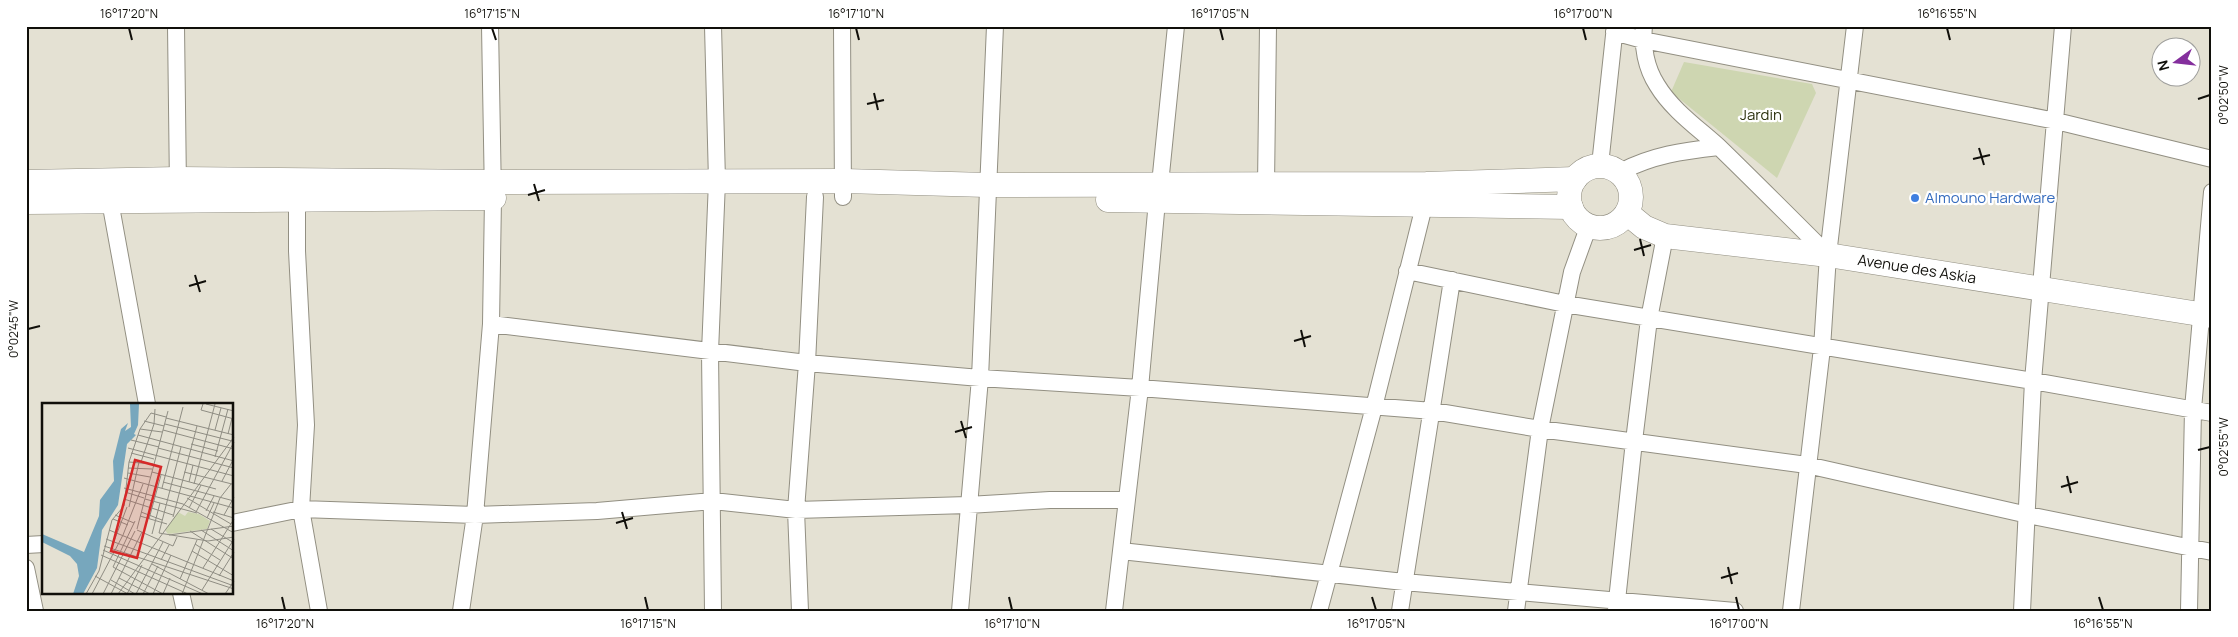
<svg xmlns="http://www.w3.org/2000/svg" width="2238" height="637" font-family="Manrope,sans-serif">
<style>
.green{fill:#ced6b1}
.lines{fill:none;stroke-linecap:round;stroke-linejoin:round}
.street-casing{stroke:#928f82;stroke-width:18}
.secondary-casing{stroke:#928f82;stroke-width:25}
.street{stroke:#fff;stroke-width:16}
.secondary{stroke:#fff;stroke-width:24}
.ticks{fill:none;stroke:#100f0a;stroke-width:2}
.shop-dot{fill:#3f7fe0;stroke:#fff;stroke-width:2}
.labels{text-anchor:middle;stroke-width:4.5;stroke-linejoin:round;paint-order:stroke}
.park-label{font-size:15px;fill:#2b300d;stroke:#fff}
.shop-label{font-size:15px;fill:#366cbe;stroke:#fff;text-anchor:start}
.street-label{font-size:15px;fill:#100f0a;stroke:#fff}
.inset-road{fill:none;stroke:#8f8d83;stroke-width:1}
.view{fill:#d62828;fill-opacity:0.15;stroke:#d62828;stroke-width:2.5}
.inset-edge{fill:none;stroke:#100f0a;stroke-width:2.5}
.neatline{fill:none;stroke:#100f0a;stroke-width:2}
.ticks-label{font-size:12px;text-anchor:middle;fill:#100f0a}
</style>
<rect width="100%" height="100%" fill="#e4e1d3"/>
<path class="green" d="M 1684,62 L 1812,84 L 1816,93 L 1777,178 L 1671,92 Z"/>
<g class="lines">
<defs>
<path id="street" d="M 176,26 L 178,188
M 842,26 L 843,197
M 1644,26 C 1642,46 1646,68 1657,85 C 1672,110 1698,128 1719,147 C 1756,183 1792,219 1828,255
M 1614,32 L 1643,40 L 2056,121 L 2212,159
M 1600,165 L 1615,26
M 1620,172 C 1653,155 1682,151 1719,147
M 1160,184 L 1176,26
M 1266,185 L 1268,26
M 297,200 L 297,251 L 306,425 L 301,509 L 319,611
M 110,201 L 147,404
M 1407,271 L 1565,304 L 2033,381 L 2212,413
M 491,324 L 807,363 L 980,378 L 1140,388 L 1433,411 L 1540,429 L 1807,465 L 2028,515 L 2212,552
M 232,523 L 301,509 L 475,515 L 597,511 L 713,501 L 796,510 L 968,505 L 1050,500 L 1127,500
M 26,545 L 44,544
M 1121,551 L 1404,582 L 1735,611
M 26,568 L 35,611
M 181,593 L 185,611
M 1616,610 L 1634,441 L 1649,319 L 1665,236
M 461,611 L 475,515 L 491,324 L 493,198 L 490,26
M 713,611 L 710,352 L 717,181 L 713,26
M 800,611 L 796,510 L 807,363 L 815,197
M 960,611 L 980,378 L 995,26
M 1114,611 L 1140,388 L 1157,201
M 1319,611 L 1374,407 L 1424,206
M 1400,611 L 1452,280
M 1516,611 L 1540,429 L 1572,272 L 1589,225
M 1791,611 L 1822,348 L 1828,255 L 1855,26
M 2022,611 L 2033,381 L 2063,26
M 2189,611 L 2193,409 L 2212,192"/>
<g id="secondary">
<circle cx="1600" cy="197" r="31"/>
<path d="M 26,182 L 178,179 L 493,182 L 844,181 L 987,185 L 1426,184 L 1575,179"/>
<path d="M 1108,200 L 1571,207"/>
<path d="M 26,202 L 494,198"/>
<path id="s1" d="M 1627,213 L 1644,227 L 1665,236 L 1828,255 L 2212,316"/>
</g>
</defs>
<use href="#street" class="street-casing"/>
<use href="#secondary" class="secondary-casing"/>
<use href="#street" class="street"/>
<use href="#secondary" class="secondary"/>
</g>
<path class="ticks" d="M 129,28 L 132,40M 492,28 L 496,40M 856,28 L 859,40M 1220,28 L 1223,40M 1583,28 L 1586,40M 1947,28 L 1950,40M 874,93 L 878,110M 2198,99 L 2210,95M 867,104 L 884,100M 1979,148 L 1984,165M 1973,159 L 1990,155M 534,184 L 539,201M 528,195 L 545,190M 1640,239 L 1644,256M 1634,250 L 1651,245M 195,275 L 200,292M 189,286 L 206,281M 28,329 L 40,326M 1301,330 L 1305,347M 1294,341 L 1311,336M 961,421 L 966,438M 955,432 L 972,427M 2198,450 L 2210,447M 2067,476 L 2071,493M 2061,487 L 2078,482M 622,512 L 627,529M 616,523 L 633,518M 1728,567 L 1732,584M 1721,578 L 1738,573M 282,597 L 285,610M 645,597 L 648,610M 1009,597 L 1012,610M 1372,597 L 1376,610M 1736,597 L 1739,610M 2099,597 L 2103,610"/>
<circle class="shop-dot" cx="1915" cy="198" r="5"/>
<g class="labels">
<g class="park-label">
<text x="1761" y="120">Jardin</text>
</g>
<g class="shop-label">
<text x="1925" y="203">Almouno Hardware</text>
</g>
<g class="street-label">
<text dy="5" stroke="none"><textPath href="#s1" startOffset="299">Avenue des Askia</textPath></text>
</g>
</g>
<g transform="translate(42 403)">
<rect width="191" height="191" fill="#e4e1d3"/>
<path d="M 136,109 L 143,113 L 146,109 L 157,111 L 168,118 L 165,126 L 126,131 L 123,127 Z" fill="#ced6b1"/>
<path d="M 88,1 L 97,1 L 96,22 L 92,31 L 94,32 L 85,41 L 76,102 L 60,127 L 55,165 L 41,191 L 31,191 L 37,173 L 35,161 L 28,153 L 0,139 L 0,131 L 42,149 L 57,113 L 58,97 L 72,78 L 71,58 L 79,26 L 86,20 L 83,28 L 89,24 Z" fill="#77a7bd"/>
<path class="inset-road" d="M 161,1 L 159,7 L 192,16M 164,1 L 192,8M 124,15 L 192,32M 102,18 L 122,23M 123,21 L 190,38M 98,26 L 120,29M 121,27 L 192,46M 173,27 L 179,5M 186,31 L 190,15M 96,32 L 192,58M 89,37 L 117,44M 149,41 L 176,48M 139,44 L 117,130 L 166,138 L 192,134M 86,45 L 192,73M 116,45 L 192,65M 89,50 L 112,56M 173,54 L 186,6M 87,59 L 111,61M 99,59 L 112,21 L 113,6M 86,65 L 110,66M 110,69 L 174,86M 142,69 L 190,81M 86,70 L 108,74M 82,75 L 192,105M 180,78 L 191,57M 121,79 L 192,98M 147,79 L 151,62M 152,81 L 173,1M 82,85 L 141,101 L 192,130M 120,85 L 141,4M 83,89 L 102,95M 145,95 L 189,121M 82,96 L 131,112M 103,96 L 155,110M 87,104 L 97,59M 147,105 L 159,82M 164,108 L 172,93M 99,109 L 120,117M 154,109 L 192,39M 171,109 L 192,115M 73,112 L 92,120M 182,112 L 192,94M 98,113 L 125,121M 131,114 L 155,23M 165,115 L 172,100M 71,116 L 86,122M 107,116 L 119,72M 93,118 L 71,164 L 121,191M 95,126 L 126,8M 169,126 L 192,140M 67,127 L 192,178M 95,127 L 131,143 L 135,134M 159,127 L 192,148M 148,128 L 192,156M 110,131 L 118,100M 127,132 L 192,123M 64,136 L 192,183M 153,141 L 178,157M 62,143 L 192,186M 69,146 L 85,104M 61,147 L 161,191M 150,148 L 192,173M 59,152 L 146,191M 119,157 L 127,142M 110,161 L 167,191M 161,165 L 192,116M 53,173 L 86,191M 177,173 L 192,149M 77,175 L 108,191M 138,176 L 155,137M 69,177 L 93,191M 160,187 L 192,136M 44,191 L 57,168 L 70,117 L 82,103 L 87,59 L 98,26 L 109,10 L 124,14M 50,191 L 81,132 L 101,81M 61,191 L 93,128M 69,191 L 100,129M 76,191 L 192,34M 85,191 L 100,162M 94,191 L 121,139M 101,191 L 116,163M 111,191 L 129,152M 121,191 L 128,175M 140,191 L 178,95 L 189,81M 183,191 L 192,178"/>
<path class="view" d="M 93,57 L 119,64 L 95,155 L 69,148 Z"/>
<rect width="191" height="191" class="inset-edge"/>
</g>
<rect width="2238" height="637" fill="none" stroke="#ffffff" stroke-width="55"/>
<g transform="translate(2176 62) rotate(255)"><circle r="24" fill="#ffffff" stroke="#9f9f9d"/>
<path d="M0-4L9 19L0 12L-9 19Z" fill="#842f9d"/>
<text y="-8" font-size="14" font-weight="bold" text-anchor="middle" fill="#100f0a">N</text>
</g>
<rect x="28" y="28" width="2182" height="582" class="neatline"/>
<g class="ticks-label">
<text x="129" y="18">16°17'20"N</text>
<text x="492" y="18">16°17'15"N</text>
<text x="856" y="18">16°17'10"N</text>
<text x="1220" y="18">16°17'05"N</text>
<text x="1583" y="18">16°17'00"N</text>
<text x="1947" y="18">16°16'55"N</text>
<text transform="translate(2224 95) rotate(-90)" y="4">0°02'50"W</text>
<text transform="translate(14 329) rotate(-90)" y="4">0°02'45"W</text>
<text transform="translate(2224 447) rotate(-90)" y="4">0°02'55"W</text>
<text x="285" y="628">16°17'20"N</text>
<text x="648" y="628">16°17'15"N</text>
<text x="1012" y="628">16°17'10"N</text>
<text x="1376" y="628">16°17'05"N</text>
<text x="1739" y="628">16°17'00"N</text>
<text x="2103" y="628">16°16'55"N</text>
</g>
</svg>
